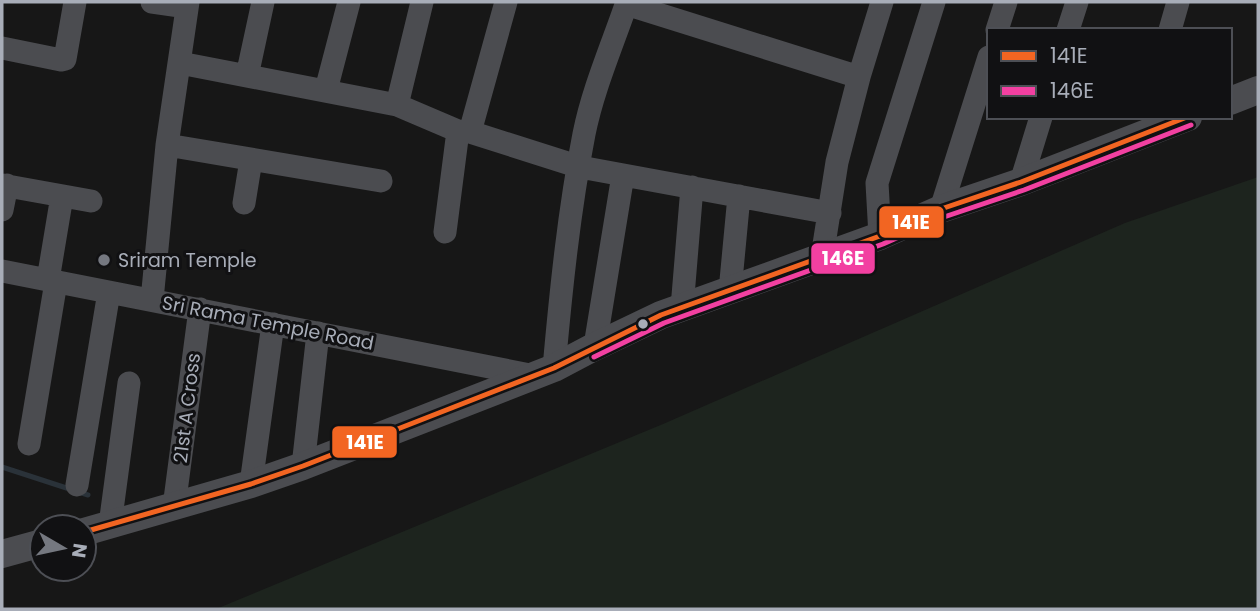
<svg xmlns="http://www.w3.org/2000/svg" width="1260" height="611" font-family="Poppins,sans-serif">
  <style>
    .green { fill: #1d241e }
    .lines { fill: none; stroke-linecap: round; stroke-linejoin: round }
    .stream { stroke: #2a3239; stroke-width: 5 }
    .minor { stroke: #4b4c50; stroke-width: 23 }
    .tertiary { stroke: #4b4c50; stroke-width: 28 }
    .bus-1-casing { stroke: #111113; stroke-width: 10 }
    .bus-2-casing { stroke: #111113; stroke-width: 10 }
    .bus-1 { stroke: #f26522; stroke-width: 5 }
    .bus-2 { stroke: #f240a1; stroke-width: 5 }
    .poi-dot { fill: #757880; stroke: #111113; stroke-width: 2.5 }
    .bus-dot { fill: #a8adb8; stroke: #111113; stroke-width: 2.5 }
    .labels { text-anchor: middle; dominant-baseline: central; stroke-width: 6; stroke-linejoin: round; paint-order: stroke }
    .poi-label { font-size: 19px; fill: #a8adb8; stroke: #111113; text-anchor: start }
    .street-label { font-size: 19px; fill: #a8adb8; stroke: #111113 }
    .line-badge { stroke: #111113; stroke-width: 2.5 }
    .badge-label { font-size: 19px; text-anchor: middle; font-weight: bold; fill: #fff }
  </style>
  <rect width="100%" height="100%" fill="#171717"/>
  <path class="green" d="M1258,177V609H216L663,424L1125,223Z"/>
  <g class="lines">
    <path class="stream" d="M2,467L88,495"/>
    <path class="minor" d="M152,2L187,7
      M626,4L859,77
      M997,30L1006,2
      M1068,30L1077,2
      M1170,30L1178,2
      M2,48L61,60L65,59L75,2
      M180,63L397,105L422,2
      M247,76L263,2
      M326,90L349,2
      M397,105L458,131L470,132L506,2
      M470,132L580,167L830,213
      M167,145L381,181
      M1021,182L1041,117
      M2,185L91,201
      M244,203L251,160
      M941,209L989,57
      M2,210L7,185
      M445,232L458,131
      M880,236L877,183L934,2
      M822,257L837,162L859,77L882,2
      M2,271L535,376
      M48,280L62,196
      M730,291L739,196
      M152,300L167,145L188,2
      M682,308L692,187
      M595,346L623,175
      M554,368C561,290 569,211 584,134C593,89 612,46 627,2
      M29,444L56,282
      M303,466L318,333
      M251,484L273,324
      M77,485L109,292
      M174,507L200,309
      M110,525L129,383"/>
    <path class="tertiary" d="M1230,101L1258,90
      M84,532L251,484L303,466L554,368L590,349L661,315L880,236L941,209L1021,182L1188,117
      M2,554L42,543"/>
    <defs>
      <path id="bus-1" d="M84,532L251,484L303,466L554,368L661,315L880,236L941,209L1021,182L1187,117"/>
      <path id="bus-2" d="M594,357L664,323L883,244L944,217L1024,190L1191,125"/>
    </defs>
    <use href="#bus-1" class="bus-1-casing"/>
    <use href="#bus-2" class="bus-2-casing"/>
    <use href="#bus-1" class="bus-1"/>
    <use href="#bus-2" class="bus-2"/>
  </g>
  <circle class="poi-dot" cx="104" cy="260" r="7"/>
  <circle class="bus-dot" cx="643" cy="324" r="6"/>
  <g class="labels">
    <g class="poi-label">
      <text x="118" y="260">Sriram Temple</text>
    </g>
    <g class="street-label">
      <text transform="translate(268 323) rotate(11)">Sri Rama Temple Road</text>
      <text transform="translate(187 408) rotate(-83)">21st A Cross</text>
    </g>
  </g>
  <g class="line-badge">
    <rect x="878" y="205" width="67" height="34" rx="7" fill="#f26522"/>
    <rect x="810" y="242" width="66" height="33" rx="7" fill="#f240a1"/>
    <rect x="331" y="425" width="67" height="34" rx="7" fill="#f26522"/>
  </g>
  <g class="badge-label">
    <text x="911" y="229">141E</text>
    <text x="843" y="265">146E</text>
    <text x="365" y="449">141E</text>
  </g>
  <rect width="1260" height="611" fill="none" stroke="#a8adb8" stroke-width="7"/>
  <rect x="987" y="28" width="245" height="91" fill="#111113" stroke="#4d4f55" stroke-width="2"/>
  <rect x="1001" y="51" width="35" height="10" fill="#f26522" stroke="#4d4f55" stroke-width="2"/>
  <text x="1050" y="63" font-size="21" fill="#a8adb8">141E</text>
  <rect x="1001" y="86" width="35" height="10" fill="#f240a1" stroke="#4d4f55" stroke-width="2"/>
  <text x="1050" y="98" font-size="21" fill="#a8adb8">146E</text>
  <g transform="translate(63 548) rotate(99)"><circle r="33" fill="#111113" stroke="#4d4f55" stroke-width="2"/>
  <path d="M0-5L12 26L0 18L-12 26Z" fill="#757880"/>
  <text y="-10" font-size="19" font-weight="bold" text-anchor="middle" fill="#a8adb8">N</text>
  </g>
</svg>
